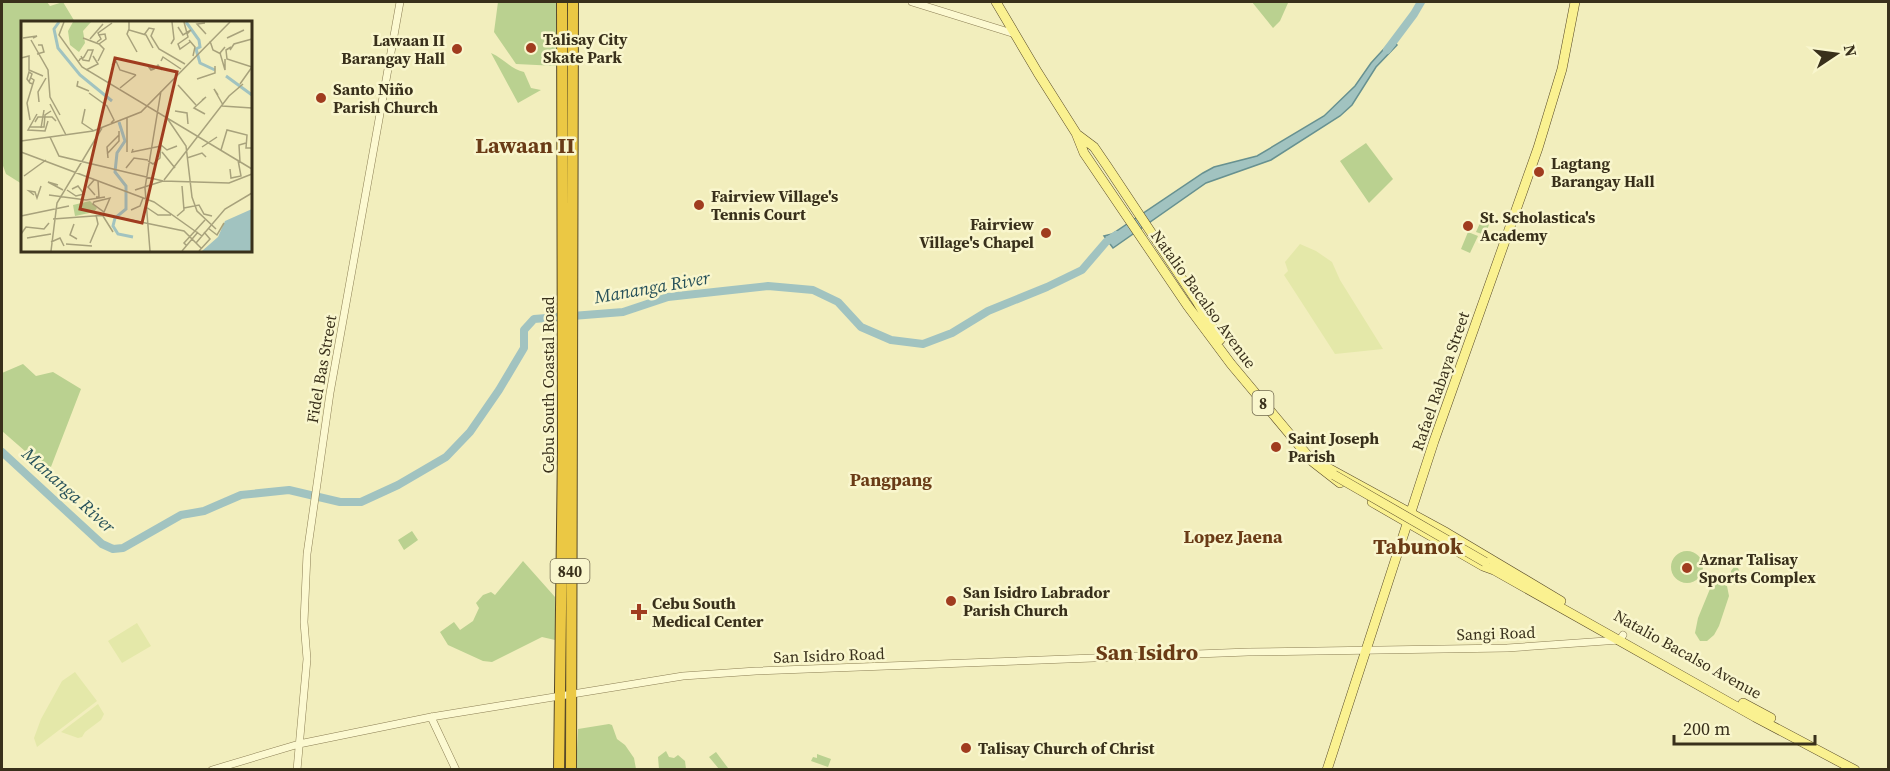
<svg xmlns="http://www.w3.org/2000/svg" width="1890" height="771" font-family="'Source Serif 4',serif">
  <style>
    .farmland { fill: #e4e8a9 }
    .green { fill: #bad190 }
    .water { fill: #a1c3c0; stroke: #679190; stroke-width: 1.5 }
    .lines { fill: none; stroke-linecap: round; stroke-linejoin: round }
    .river { stroke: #a1c3c0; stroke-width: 8 }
    .minor-casing { stroke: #8b7e54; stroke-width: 8 }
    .major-casing { stroke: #584a29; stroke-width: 10 }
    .highway-casing { stroke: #584a29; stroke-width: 12 }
    .minor { stroke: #fcf9d1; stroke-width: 7 }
    .major { stroke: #faf190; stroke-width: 9 }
    .highway { stroke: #ebc844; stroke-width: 10 }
    .major-bridge-casing { stroke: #584a29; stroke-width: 10; stroke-linecap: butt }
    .major-bridge { stroke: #faf190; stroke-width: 9 }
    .poi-dot { fill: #a03c1f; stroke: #f9f6cd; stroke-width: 2 }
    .labels { text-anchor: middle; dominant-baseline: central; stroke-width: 5; stroke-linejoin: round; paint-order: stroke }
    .shield { fill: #f9f6cd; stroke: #736b50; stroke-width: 1.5 }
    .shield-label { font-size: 15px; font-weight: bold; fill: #39301b }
    .poi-label { font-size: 16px; font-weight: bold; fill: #39301b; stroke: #f9f6cd; text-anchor: start }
    .street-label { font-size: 16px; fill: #39301b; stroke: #f9f6cd }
    .water-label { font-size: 18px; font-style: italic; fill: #28525a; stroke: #f9f6cd }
    .neighbourhood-label { font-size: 18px; font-weight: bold; fill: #6a3b16; stroke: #f9f6cd }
    .district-label { font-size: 22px; font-weight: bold; fill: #6a3b16; stroke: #f9f6cd }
    .inset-river { fill: none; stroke: #a1c3c0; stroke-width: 3 }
    .inset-road { fill: none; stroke: #a8a27c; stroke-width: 1.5 }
    .view { fill: #a03c1f; fill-opacity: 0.15; stroke: #a03c1f; stroke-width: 3 }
    .inset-edge { fill: none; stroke: #39301b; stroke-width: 3 }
  </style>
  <rect width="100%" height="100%" fill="#f2eebd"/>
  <path class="farmland" d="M1300,244L1316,251L1332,262L1340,280L1383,349L1335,354L1284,275L1288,271L1285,262Z
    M137,623L151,646L122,663L108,641Z
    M75,672L97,701L37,747L34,738L41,719L62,681Z
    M98,704L104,714L101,720L85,732L82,737L78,738L61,732Z"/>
  <path class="green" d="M2,2H47L50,6L63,2L75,22H22V184L6,174L2,163Z
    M498,2H556L557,66L516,64L494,32Z
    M1252,2H1287L1288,3L1280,21L1273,28Z
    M491,53C503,58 512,70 524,72L531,88L541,90L518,103Z
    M1366,143L1393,179L1369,203L1340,161Z
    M1484,214L1492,217L1485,235L1476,232Z
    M1468,232L1478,236L1470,253L1461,249Z
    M23,364L36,376L53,372L81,389L49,472L2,431V373Z
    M412,531L418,540L404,550L398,540Z
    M1671 567a16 16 0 1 1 32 0a16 16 0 1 1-32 0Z
    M523,561L555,597V640L542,637L492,662L483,661L448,645L440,632L454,622L460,630L473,621L479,608L476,603L483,595L491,592L495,595Z
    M1734,567L1738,568L1742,577L1737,585H1733L1731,579V571Z
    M1719,583L1727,586L1729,596L1719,626L1714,635L1707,641H1700L1695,633L1698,618L1712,584Z
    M609,724L612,725L617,739L625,745L634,758L636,769L576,770L578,729Z
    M666,751L669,757L674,758L678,755L685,761L686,769H659L658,757Z
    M716,752L728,768L719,769L709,757Z
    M817,754L831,759L828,767L811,761L813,757L817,758Z"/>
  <path class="water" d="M1392,40L1397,45L1376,67L1352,105L1340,116L1271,160L1206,183L1113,248L1104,236L1112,234L1203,173L1214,167L1257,156L1324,116L1355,86L1371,63Z"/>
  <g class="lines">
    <path class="river" d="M1387,50L1414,14L1421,2
      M2,452L102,544L113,549L123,548L181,515L204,511L241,495L289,490L340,502H361L398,485L446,457L470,432L499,390L524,348V330L534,319L623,312L668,297L768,286L813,290L838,302L861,327L891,340L923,344L952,333L988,311L1047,287L1082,270L1106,242L1116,235"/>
    <defs>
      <path id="minor" d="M912,2L1015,34
        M431,717L456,770
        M212,770L299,744L431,717L683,676L756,671L1248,652L1507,648L1620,640L1623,635
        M297,770L307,659L304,622L307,554L330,393L400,2"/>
      <path id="major" d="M996,2L1038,73L1076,133L1084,153L1187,305L1231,364L1313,462L1340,483
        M1078,135L1094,147L1107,166L1196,300L1220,340
        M1326,467L1447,533L1561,601
        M1372,502L1483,566L1494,570L1755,717L1855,770
        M1743,703L1771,718
        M1327,770L1434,441L1538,148L1562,69L1575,2"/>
      <path id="highway" d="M559,770L563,447L562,2
        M571,770L573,2"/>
    </defs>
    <use href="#minor" class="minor-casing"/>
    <use href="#major" class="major-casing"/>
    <use href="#highway" class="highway-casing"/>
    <use href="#minor" class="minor"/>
    <use href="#major" class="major"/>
    <use href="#highway" class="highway"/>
    <defs>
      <path id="major-bridge" d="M1334,475L1485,562"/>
    </defs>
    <use href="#major-bridge" class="major-bridge-casing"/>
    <use href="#major-bridge" class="major-bridge"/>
  </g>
  <g class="poi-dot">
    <circle cx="531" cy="48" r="6"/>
    <circle cx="457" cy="49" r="6"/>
    <circle cx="321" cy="98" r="6"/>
    <circle cx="1539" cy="172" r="6"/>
    <circle cx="699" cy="205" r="6"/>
    <circle cx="1468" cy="226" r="6"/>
    <circle cx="1046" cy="233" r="6"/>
    <circle cx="1276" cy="447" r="6"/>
    <circle cx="1687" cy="568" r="6"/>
    <circle cx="951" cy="601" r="6"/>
    <path d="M636 603h6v6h6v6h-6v6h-6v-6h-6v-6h6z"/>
    <circle cx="966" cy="748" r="6"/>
  </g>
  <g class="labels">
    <g class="shield">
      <rect x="1252.5" y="391" width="21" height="24" rx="4.5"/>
      <rect x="550.5" y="559" width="39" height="24" rx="4.5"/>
    </g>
    <g class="shield-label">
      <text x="1263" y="403">8</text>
      <text x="570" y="571">840</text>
    </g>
    <g class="poi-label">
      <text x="543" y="39">Talisay City<tspan x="543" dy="18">Skate Park</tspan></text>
      <text x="445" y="40" text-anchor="end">Lawaan II<tspan x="445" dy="18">Barangay Hall</tspan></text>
      <text x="333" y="89">Santo Niño<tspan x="333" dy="18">Parish Church</tspan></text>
      <text x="1551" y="163">Lagtang<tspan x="1551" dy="18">Barangay Hall</tspan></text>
      <text x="711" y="196">Fairview Village's<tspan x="711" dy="18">Tennis Court</tspan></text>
      <text x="1480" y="217">St. Scholastica's<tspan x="1480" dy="18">Academy</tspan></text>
      <text x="1034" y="224" text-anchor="end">Fairview<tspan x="1034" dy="18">Village's Chapel</tspan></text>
      <text x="1288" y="438">Saint Joseph<tspan x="1288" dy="18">Parish</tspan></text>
      <text x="1699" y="559">Aznar Talisay<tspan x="1699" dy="18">Sports Complex</tspan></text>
      <text x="963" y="592">San Isidro Labrador<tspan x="963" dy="18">Parish Church</tspan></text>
      <text x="652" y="603">Cebu South<tspan x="652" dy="18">Medical Center</tspan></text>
      <text x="978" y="748">Talisay Church of Christ</text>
    </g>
    <g class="street-label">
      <text transform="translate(1204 299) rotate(54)">Natalio Bacalso Avenue</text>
      <text transform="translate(321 369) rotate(-80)">Fidel Bas Street</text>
      <text transform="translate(1440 381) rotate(-71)">Rafael Rabaya Street</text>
      <text transform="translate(548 385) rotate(-90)">Cebu South Coastal Road</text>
      <text transform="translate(1496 633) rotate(-2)">Sangi Road</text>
      <text transform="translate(1688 654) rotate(29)">Natalio Bacalso Avenue</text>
      <text transform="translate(829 655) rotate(-2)">San Isidro Road</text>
    </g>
    <g class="water-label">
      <text transform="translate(652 287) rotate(-10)">Mananga River</text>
      <text transform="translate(69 490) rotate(42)">Mananga River</text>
    </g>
    <g class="neighbourhood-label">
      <text x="891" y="479">Pangpang</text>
      <text x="1233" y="536">Lopez Jaena</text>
    </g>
    <g class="district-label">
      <text x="525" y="145">Lawaan II</text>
      <text x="1418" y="546">Tabunok</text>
      <text x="1147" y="652">San Isidro</text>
    </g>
  </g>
  <g transform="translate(21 21)">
    <rect width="231" height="231" fill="#f2eebd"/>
    <path d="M52,1H70L62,10L64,22L58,31L49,24L47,10ZM69,180L76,187L73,191L54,195L52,184Z" fill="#bad190"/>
    <path d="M231,188V230H181L197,216L204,200Z" fill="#a1c3c0"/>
    <path class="inset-river" d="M38,1L33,8L37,27L59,54L91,80M165,1L178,19L179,26L175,28L179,42L194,49M205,55L231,74M98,101L104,120L96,132L94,151L105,165V188L94,197L92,205L97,213L112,216"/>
    <path class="inset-road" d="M43,1L38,14L61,46L231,148M108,1V9L125,14L132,27M163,1L167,16L157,23L159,28L169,21M184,2L176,3L185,13M157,6L162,14L170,9L166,13M108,8L106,13L116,31M77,14L84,13L85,18L78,23M123,14L128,7L133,8L130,15L138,28L164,43M2,17L16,15L12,17M62,17L78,23L83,28L77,40M206,17L223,9M69,18L82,3M10,19L27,49L29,76L39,94M168,19L174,26L172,35M189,20L192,29L200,33M76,21L80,18L77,12L91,2M150,23L153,18L151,1M210,26L205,29L206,38L231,46M209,29L213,23L231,18M16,33L23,31L21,24H17M0,37L8,35V49L22,55M204,38V49L199,32L204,26M58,40L59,38L61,37H62L63,36L67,29H72L68,40L62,39L60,35M140,40L142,36L160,48M91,44L95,40L99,49L115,54M133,48L127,45L130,49L133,48L137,44L141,49M65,49L77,43L72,35M176,58L194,52V45M57,60L56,65L68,70M8,61L11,53L8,51L6,58L9,62L12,63M219,63L231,46M157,64L175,84M99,67L115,54M68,72L86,85L93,99L90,102M197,74L193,68L202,84M181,79L185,76L173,87L184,93M18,81L17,71L25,57M29,83L45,114M201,85L231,87M64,88L61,102L73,110M154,90L166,92L167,103M16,93L7,109L24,110L27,100M146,97L165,125L171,176L176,190L195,208M9,99L6,82L13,59L10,57M14,101L17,96H31L35,100M8,106H23L24,94L30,90M20,107L23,89M29,116L72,110L120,91L209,1M29,116L38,135L142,160L208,162L231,153M0,120L29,116M140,124L146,129L156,125M181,126L196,116M112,128L111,131L140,125M200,129L206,109L226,114L225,127H231M0,131L133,181L181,215M106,131V97M141,131L154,147M86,133L98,120V110M87,137L86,126L98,114M166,137L181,132L185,136M127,140L132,143L139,137L140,122M219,141L218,124L225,122M105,147L113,137L127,139M209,148L210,157L220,155L217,139M3,155L25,139M73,159L67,166L74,174M143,159L208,75L222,63M37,164L27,161L42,169M46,169L55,175L63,173L57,165L51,168M114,169L142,160M13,174L8,170L14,171L16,177L20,165M28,174L65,179L84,176M75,176H78L77,160M89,177L83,191L72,183L73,181ZM125,186L137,194H150M163,187L178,184L183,193L191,195M110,189L119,185L122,177M0,195L48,185M82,195L92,211M156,195L163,189L161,165M32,198L86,194L163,210L180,227M53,203L49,214L56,218M187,207L196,214L203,202M0,213L5,206L23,208L28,202M6,217L30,213M30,221L39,217L43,225M69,222L77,203L75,194M175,222L204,188L231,172M45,223L71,225M166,225L163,222L184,199M30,230L36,182L81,107M129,230L124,167L140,70M161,230L177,211M178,230L189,218L183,211"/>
    <path class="view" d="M94,37L156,51L121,202L59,188Z"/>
    <rect width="231" height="231" class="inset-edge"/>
  </g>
  <rect width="1890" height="771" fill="none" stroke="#39301b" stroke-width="6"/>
  <g transform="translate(1836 54) rotate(77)" stroke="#f9f6cd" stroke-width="4.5" paint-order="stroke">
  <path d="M0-4.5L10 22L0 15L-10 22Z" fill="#39301b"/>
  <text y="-9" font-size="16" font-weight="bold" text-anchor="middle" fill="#39301b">N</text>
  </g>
  <path d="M1674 735v9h141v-9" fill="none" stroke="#39301b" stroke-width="3"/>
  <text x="1683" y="735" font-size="18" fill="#39301b" stroke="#f9f6cd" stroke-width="4.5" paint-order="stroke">200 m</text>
</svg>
